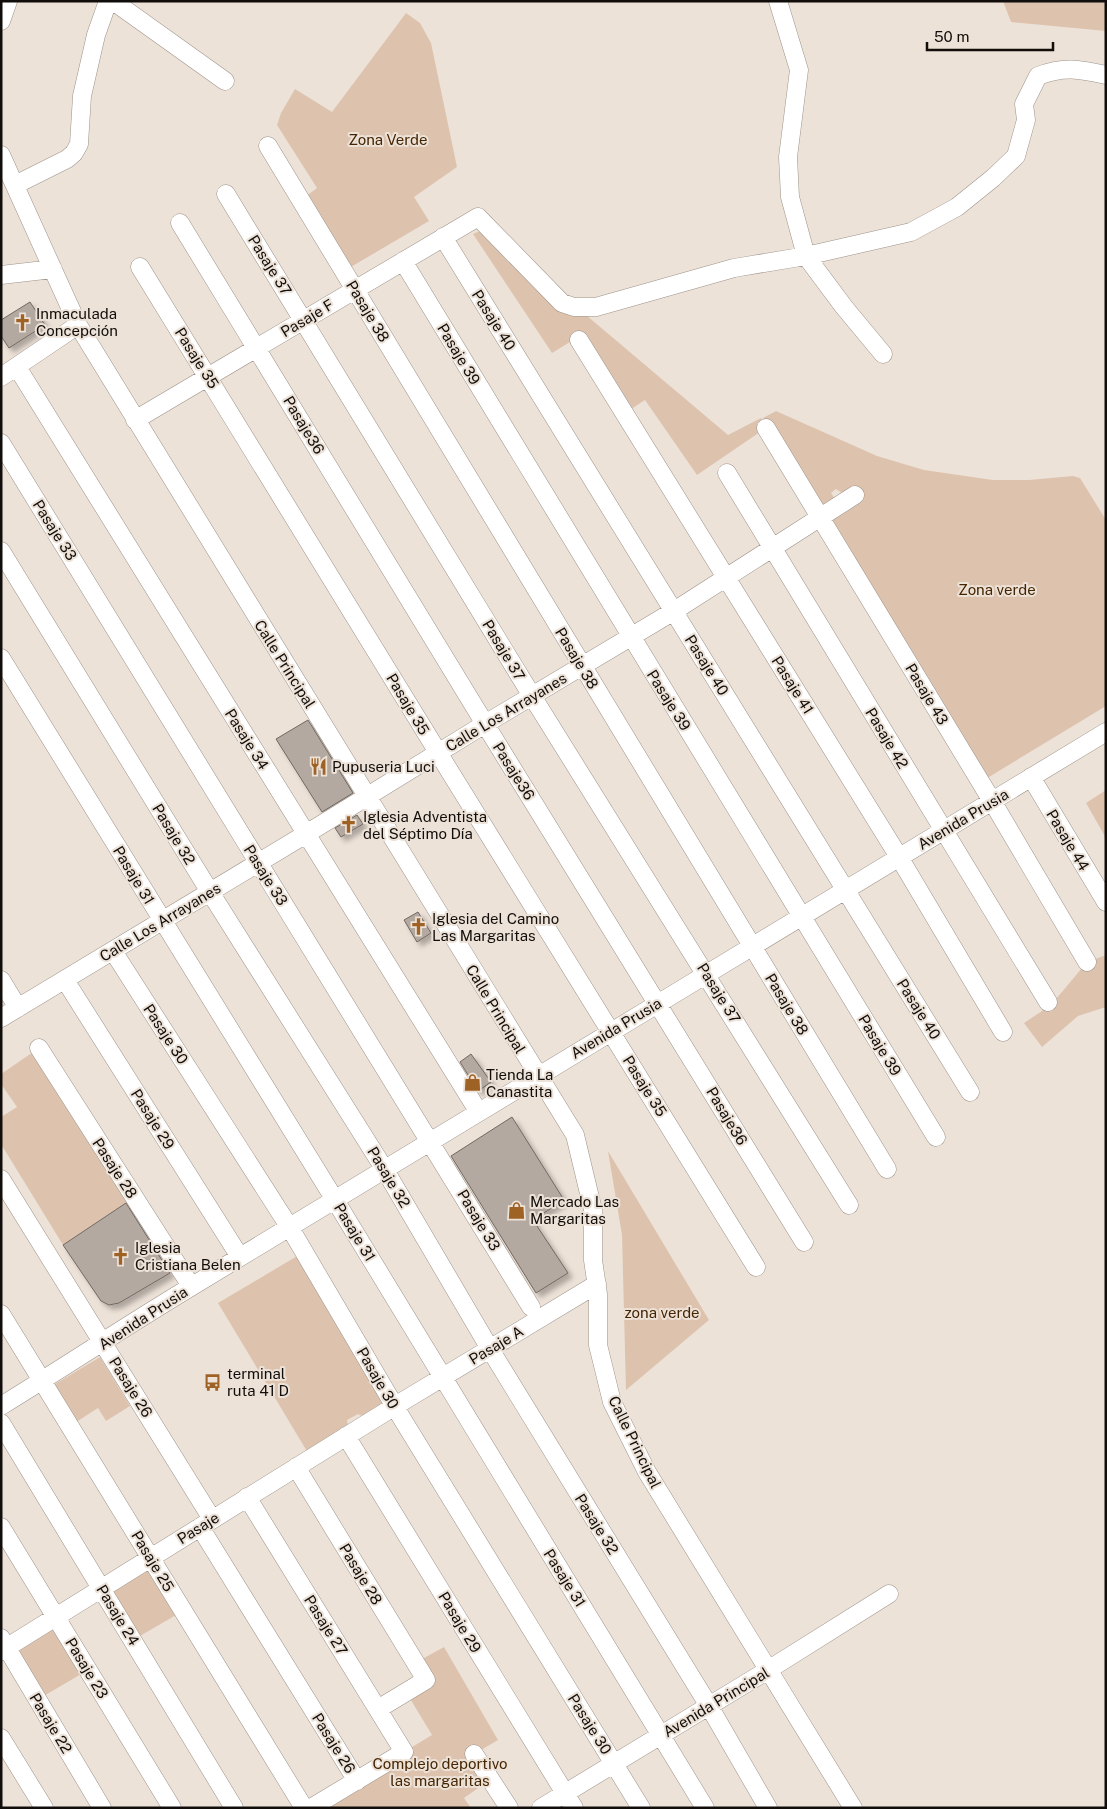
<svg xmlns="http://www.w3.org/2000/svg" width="1107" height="1809" font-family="'Public Sans',sans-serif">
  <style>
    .green { fill: #ddc3ae }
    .building { fill: #b4a9a1; stroke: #726860; filter: url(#shadow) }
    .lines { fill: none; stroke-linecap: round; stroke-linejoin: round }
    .minor-casing { stroke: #9d938a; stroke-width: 19 }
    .minor { stroke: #fff; stroke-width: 18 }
    .labels { text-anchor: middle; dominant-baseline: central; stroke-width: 4; stroke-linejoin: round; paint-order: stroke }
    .park-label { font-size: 15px; fill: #452502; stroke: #ede2d8 }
    .street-label { font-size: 15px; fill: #110d0a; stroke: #ede2d8 }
    .poi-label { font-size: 15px; fill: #110d0a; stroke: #ede2d8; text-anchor: start }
  </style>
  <defs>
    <filter id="shadow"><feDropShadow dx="4.5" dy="4.5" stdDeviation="2.5" flood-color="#0004"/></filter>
  </defs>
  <rect width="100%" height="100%" fill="#ede2d8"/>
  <path class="green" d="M1003,1H1106V31L1011,22Z
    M406,13L420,23L431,43L457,167L414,197L429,221L344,271L301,200L317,188L277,125L281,113L295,89L332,112Z
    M480,231L556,308L571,316L586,315L728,435L761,418L766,428L697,475L645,400L619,417L570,342L552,353L473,234Z
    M776,411L877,456L924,470L993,480H1029L1073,476L1080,478L1106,520V706L984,780L828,522L851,489L842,493L836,489L831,493L835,499L818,511L763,418Z
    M1106,790V838L1086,803Z
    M1106,955V1007L1078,1016L1042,1047L1024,1023L1051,1005L1087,962Z
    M39,1048L134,1198L63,1245L1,1144V1117L17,1107L1,1084V1074Z
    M608,1151L709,1320L626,1390L622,1235Z
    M304,1252L395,1406L368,1419L358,1414L347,1420L349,1430L311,1458L218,1303Z
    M100,1357L130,1406L106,1421L98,1408L70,1426L47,1389Z
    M155,1564L183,1611L133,1640L105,1595Z
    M59,1622L88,1670L37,1700L9,1651Z
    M444,1647L498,1740L474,1754L491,1779L464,1798L471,1808H311L432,1735L406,1692L426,1680L415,1663Z"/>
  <path class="building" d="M30,302L45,325L9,348L1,336V320Z
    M308,720L353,793L322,812L276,739Z
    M357,815L363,824L341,837L335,828Z
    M418,912L431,933L417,942L404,920Z
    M471,1054L491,1082L478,1091L460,1062Z
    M512,1117L564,1200L533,1220L568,1273L536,1293L451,1156Z
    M126,1203L170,1273L119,1303L109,1305L101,1301L63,1245Z"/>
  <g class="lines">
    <defs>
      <path id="minor" d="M113,1L225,81
        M778,1L799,70L788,157L790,197L806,256L844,307L883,354
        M1,21L8,1
        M268,146L887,1169
        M1,155L78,325L575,1135L593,1210V1260L598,1294V1345L612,1402L647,1472L853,1808
        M15,185L67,159L74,153L79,144L82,96L96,35L108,1
        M226,194L532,696L849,1205
        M180,223L485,724L804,1242
        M443,237L970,1092
        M403,261L936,1137
        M140,267L447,767L756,1267
        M1,275L53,269
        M579,340L899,857L1003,1032
        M17,367L478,1111
        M1,377L78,325
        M135,420L478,217L562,303L574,307H596L734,268L806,256L911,232L957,207L993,178L1016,156L1026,120L1024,104L1038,76C1064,66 1079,69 1106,75
        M766,428L992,801L1087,962
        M1,443L531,1307
        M727,473L1048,1002
        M1,551L210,892L385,1170L493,1354L709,1706L768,1808
        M1,658L335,1200L705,1808
        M1031,777L1106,902
        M113,951L290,1228L401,1417L641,1808
        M1,980L18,1008
        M65,980L240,1257
        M1,1018L306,834L485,724L674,611L855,495
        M39,1048L191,1286
        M1,1179L212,1519
        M1,1314L304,1808
        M1,1406C66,1366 129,1324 194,1285C498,1101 802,916 1106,732
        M1,1423L234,1808
        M346,1436L574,1808
        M296,1467L426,1680L378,1709
        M247,1497L404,1752L311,1808
        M1,1527L172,1808
        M200,1527L357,1781
        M1,1638L102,1808
        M1,1651L395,1406L597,1284
        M1,1738L44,1808
        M474,1754L509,1808
        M541,1808L768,1670L889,1594"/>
    </defs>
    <use href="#minor" class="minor-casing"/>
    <use href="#minor" class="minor"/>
  </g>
  <defs>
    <symbol id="church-bare" viewBox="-9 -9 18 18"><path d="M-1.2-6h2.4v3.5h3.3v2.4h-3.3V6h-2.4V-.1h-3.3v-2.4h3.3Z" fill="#9f6225" stroke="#ede2d8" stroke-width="2.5" paint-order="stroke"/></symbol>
    <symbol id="restaurant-bare" viewBox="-9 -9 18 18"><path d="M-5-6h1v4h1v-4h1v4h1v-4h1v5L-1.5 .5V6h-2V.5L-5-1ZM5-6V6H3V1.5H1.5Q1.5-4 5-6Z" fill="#9f6225" stroke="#ede2d8" stroke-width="2.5" paint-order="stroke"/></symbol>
    <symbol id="shop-bare" viewBox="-9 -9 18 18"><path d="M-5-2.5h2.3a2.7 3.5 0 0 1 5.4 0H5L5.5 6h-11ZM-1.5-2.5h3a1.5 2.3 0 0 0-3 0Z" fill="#9f6225" stroke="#ede2d8" stroke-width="2.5" paint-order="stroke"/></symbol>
    <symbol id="bus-bare" viewBox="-9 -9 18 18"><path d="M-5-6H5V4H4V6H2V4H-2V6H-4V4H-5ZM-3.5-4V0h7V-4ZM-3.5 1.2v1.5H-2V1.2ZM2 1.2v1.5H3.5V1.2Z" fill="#9f6225" stroke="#ede2d8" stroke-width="2.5" paint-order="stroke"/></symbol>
  </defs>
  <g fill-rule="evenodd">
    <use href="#church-bare" x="10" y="310" width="25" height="25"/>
    <use href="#restaurant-bare" x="306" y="754" width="25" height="25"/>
    <use href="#church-bare" x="336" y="812" width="25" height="25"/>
    <use href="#church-bare" x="406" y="914" width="25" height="25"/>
    <use href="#shop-bare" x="460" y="1070" width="25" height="25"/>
    <use href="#shop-bare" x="504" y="1198" width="25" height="25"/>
    <use href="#church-bare" x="108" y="1244" width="25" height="25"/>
    <use href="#bus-bare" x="200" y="1370" width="25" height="25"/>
  </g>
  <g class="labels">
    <g class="park-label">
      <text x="388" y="139">Zona Verde</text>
      <text x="997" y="589">Zona verde</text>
      <text x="662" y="1312">zona verde</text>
      <text x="440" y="1763">Complejo deportivo<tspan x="440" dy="17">las margaritas</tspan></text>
    </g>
    <g class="street-label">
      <text transform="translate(270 265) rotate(58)">Pasaje 37</text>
      <text transform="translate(368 311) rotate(59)">Pasaje 38</text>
      <text transform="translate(307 318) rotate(-31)">Pasaje F</text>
      <text transform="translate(494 320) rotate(58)">Pasaje 40</text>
      <text transform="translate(459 354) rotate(59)">Pasaje 39</text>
      <text transform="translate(197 358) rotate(58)">Pasaje 35</text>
      <text transform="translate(304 425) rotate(59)">Pasaje36</text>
      <text transform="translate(55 530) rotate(58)">Pasaje 33</text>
      <text transform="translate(504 650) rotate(59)">Pasaje 37</text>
      <text transform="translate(577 658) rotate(59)">Pasaje 38</text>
      <text transform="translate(285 664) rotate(58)">Calle Principal</text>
      <text transform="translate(707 665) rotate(58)">Pasaje 40</text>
      <text transform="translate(793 685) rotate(58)">Pasaje 41</text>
      <text transform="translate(927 694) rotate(59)">Pasaje 43</text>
      <text transform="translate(669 700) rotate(58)">Pasaje 39</text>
      <text transform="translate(408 704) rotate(59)">Pasaje 35</text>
      <text transform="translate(506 712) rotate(-31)">Calle Los Arrayanes</text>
      <text transform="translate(887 738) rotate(59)">Pasaje 42</text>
      <text transform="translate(247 739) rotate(58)">Pasaje 34</text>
      <text transform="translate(514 771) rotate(58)">Pasaje36</text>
      <text transform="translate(963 819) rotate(-31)">Avenida Prusia</text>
      <text transform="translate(174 834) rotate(59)">Pasaje 32</text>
      <text transform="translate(1068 840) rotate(59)">Pasaje 44</text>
      <text transform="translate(134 875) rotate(59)">Pasaje 31</text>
      <text transform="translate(266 875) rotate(58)">Pasaje 33</text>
      <text transform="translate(160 922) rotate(-31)">Calle Los Arrayanes</text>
      <text transform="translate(719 993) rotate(58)">Pasaje 37</text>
      <text transform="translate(787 1004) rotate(59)">Pasaje 38</text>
      <text transform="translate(496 1009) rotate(59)">Calle Principal</text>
      <text transform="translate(919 1009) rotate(58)">Pasaje 40</text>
      <text transform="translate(616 1028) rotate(-31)">Avenida Prusia</text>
      <text transform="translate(166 1034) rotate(57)">Pasaje 30</text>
      <text transform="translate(880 1045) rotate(59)">Pasaje 39</text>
      <text transform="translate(645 1086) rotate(58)">Pasaje 35</text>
      <text transform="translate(727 1116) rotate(59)">Pasaje36</text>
      <text transform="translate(153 1119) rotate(58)">Pasaje 29</text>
      <text transform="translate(115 1168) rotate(57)">Pasaje 28</text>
      <text transform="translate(389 1177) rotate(59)">Pasaje 32</text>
      <text transform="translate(479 1220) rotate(59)">Pasaje 33</text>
      <text transform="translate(355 1232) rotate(59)">Pasaje 31</text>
      <text transform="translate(143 1318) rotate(-33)">Avenida Prusia</text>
      <text transform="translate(496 1345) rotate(-31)">Pasaje A</text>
      <text transform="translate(378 1378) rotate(60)">Pasaje 30</text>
      <text transform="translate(131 1387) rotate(58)">Pasaje 26</text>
      <text transform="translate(635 1442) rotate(64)">Calle Principal</text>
      <text transform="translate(597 1524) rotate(58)">Pasaje 32</text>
      <text transform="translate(198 1528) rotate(-32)">Pasaje</text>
      <text transform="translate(153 1561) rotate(59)">Pasaje 25</text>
      <text transform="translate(361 1574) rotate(59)">Pasaje 28</text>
      <text transform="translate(565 1578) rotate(58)">Pasaje 31</text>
      <text transform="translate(118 1615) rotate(59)">Pasaje 24</text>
      <text transform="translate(460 1622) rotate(59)">Pasaje 29</text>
      <text transform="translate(326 1625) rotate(58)">Pasaje 27</text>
      <text transform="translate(87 1668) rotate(59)">Pasaje 23</text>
      <text transform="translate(716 1702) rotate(-31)">Avenida Principal</text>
      <text transform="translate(51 1723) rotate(59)">Pasaje 22</text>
      <text transform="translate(590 1724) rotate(58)">Pasaje 30</text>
      <text transform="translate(334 1743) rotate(58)">Pasaje 26</text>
    </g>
    <g class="poi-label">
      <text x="36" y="313">Inmaculada<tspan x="36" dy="17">Concepción</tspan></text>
      <text x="332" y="766">Pupuseria Luci</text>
      <text x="363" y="816">Iglesia Adventista<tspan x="363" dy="17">del Séptimo Día</tspan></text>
      <text x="432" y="918">Iglesia del Camino<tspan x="432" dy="17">Las Margaritas</tspan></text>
      <text x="486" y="1074">Tienda La<tspan x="486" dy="17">Canastita</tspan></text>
      <text x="530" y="1201">Mercado Las<tspan x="530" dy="17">Margaritas</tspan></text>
      <text x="135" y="1247">Iglesia<tspan x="135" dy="17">Cristiana Belen</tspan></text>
      <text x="227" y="1373">terminal<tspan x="227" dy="17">ruta 41 D</tspan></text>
    </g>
  </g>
  <rect width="1107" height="1809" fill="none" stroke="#110d0a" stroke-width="5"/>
  <path d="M927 42v8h126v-8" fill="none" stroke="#110d0a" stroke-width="2.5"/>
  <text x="934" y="42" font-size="15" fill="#110d0a" stroke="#ede2d8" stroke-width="4" paint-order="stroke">50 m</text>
</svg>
